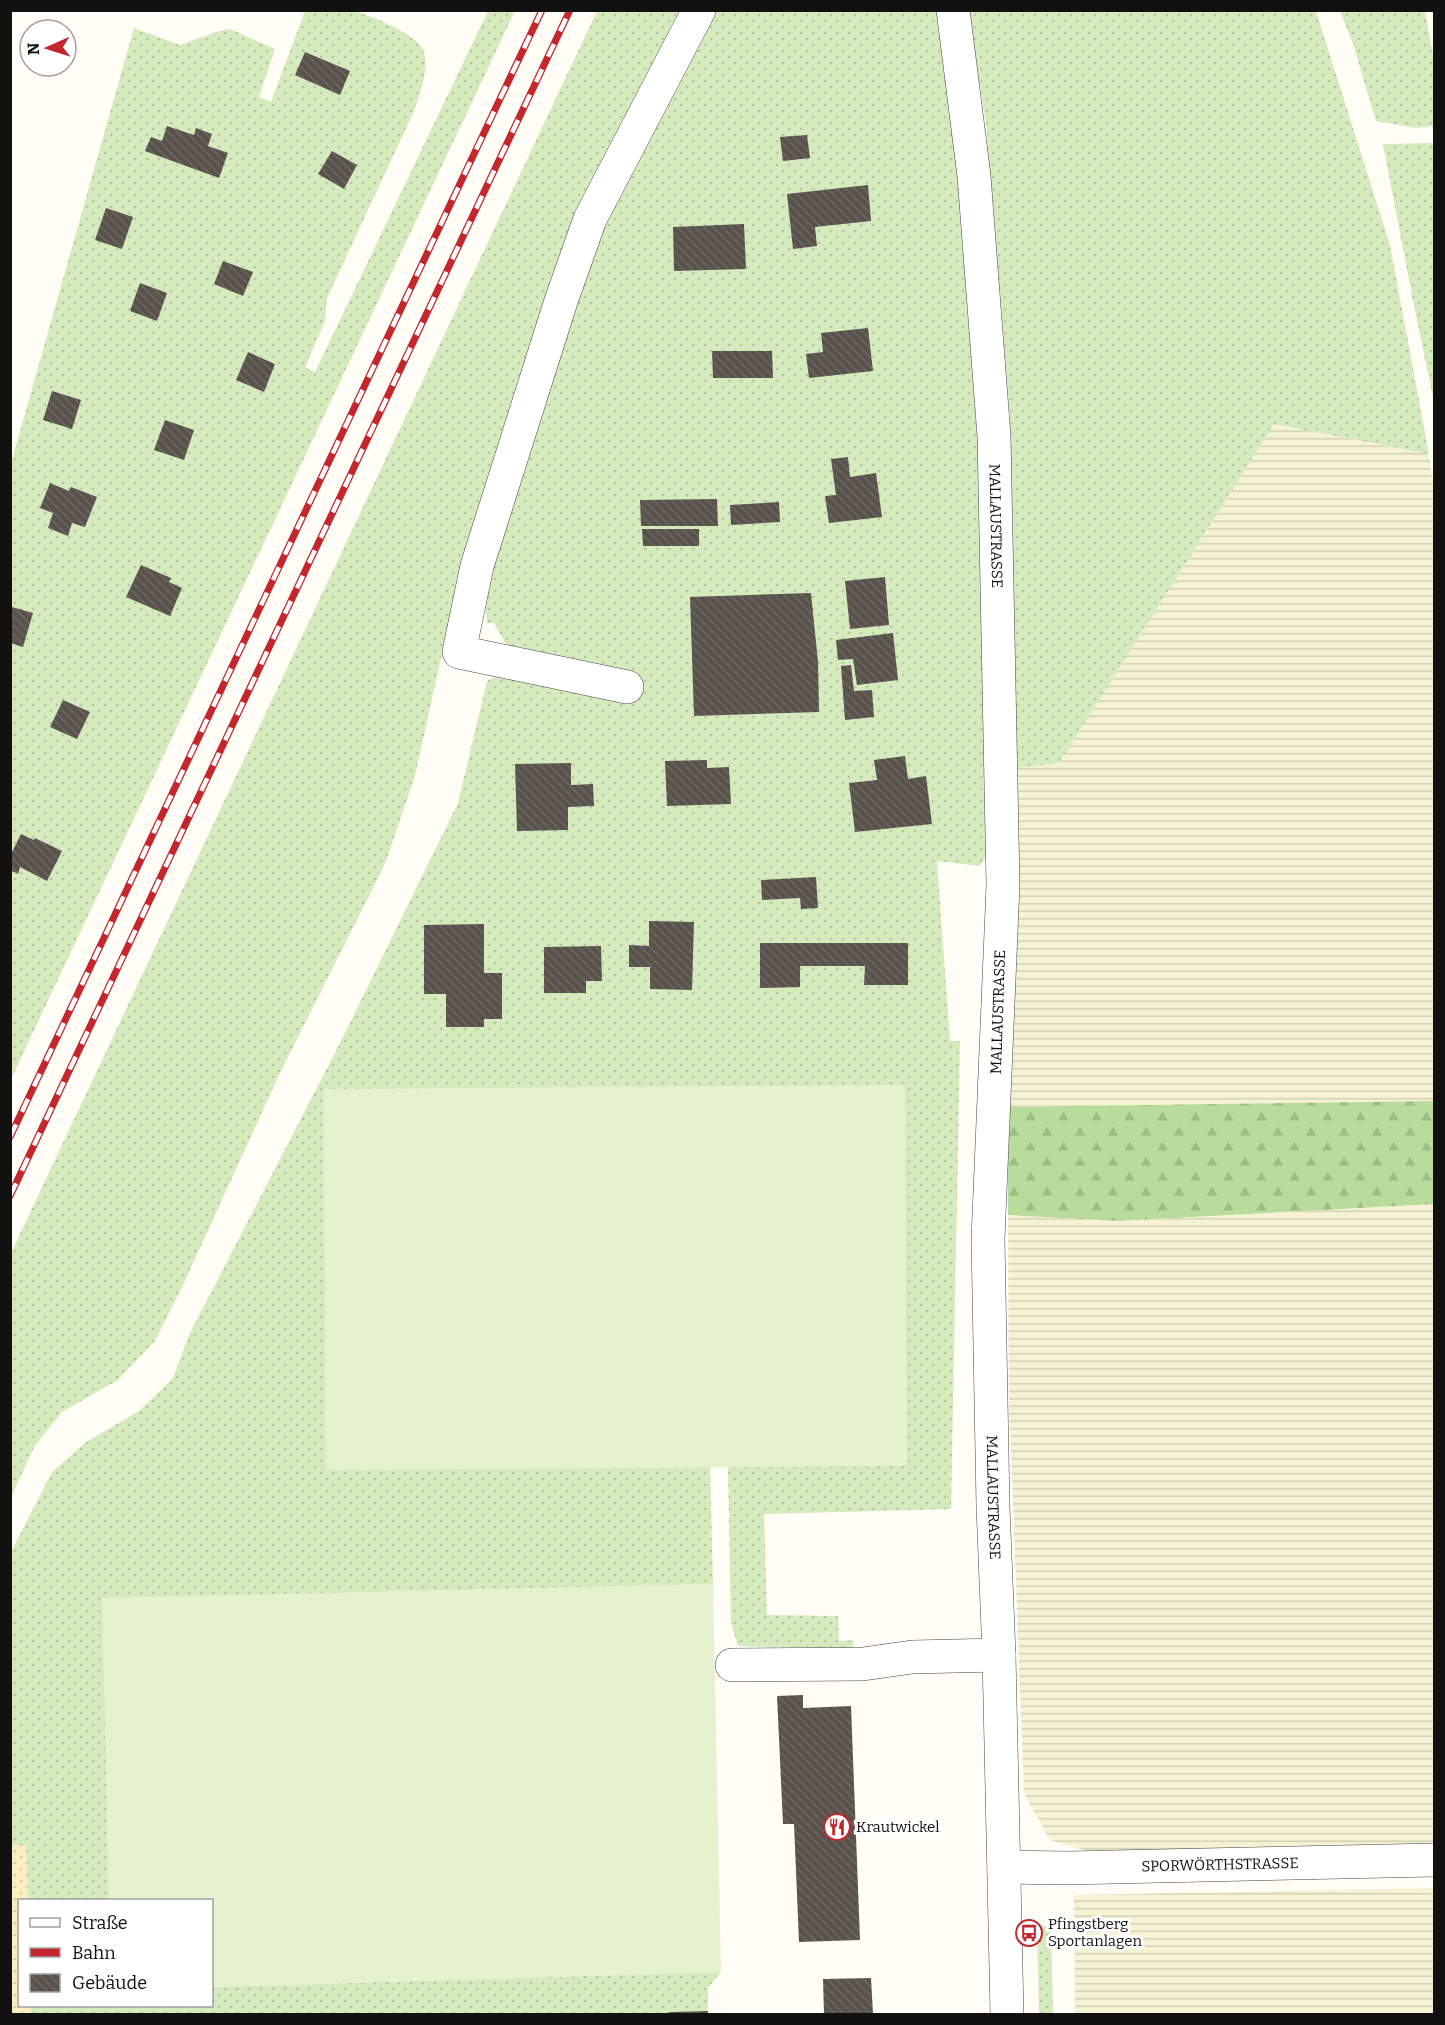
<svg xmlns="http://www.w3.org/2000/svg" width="1445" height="2025" font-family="Bitter,serif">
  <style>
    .farmland { fill: url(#farmland-rules) }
    .grass { fill: url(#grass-dots) }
    .forest { fill: url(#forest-firs) }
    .sand { fill: url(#sand-dots) }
    .pitch { fill: #e6f2cf }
    .building { fill: url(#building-back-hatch) }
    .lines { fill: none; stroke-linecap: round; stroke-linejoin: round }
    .minor-casing { stroke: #444; stroke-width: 34 }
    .minor { stroke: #fff; stroke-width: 33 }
    .rail-casing { stroke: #c4262e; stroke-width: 7 }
    .rail { stroke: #fff; stroke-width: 4.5; stroke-dasharray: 14; stroke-linecap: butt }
    .labels { text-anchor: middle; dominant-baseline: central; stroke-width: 6; stroke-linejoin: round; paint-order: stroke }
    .street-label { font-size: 15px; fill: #111; stroke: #fff }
    .poi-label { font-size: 15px; fill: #111; stroke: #fff; text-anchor: start }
  </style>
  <defs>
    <pattern id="farmland-rules" width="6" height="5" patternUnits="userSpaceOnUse" patternTransform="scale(1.5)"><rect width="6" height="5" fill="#f6f3d4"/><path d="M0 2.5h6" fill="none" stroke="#d2cfb5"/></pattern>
    <pattern id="grass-dots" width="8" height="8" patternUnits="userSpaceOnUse" patternTransform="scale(1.5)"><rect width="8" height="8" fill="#d5ebbd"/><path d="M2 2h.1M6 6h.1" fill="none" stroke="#b6c8a1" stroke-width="1.8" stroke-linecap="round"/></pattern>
    <pattern id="forest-firs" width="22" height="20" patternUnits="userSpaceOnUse" patternTransform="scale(1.5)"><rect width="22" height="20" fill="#b9dc9c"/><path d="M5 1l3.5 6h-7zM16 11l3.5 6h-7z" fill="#9ebc85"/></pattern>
    <pattern id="sand-dots" width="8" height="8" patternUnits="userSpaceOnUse" patternTransform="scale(1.5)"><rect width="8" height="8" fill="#fbeec1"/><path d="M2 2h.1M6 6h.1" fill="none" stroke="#d6cba5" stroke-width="1.8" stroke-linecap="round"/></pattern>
    <pattern id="building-back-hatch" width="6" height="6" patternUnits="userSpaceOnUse" patternTransform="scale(1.5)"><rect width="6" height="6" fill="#5a524d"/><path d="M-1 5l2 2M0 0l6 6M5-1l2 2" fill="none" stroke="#6d6662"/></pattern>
  </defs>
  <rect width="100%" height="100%" fill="#fffdf5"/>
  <path class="farmland" d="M1274,424L1429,454L1434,492V1101L1007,1107L1017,768L1059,763Z
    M1434,1204V1846L1091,1852L1050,1840L1024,1793L1009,1400L1008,1215L1118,1221Z
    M1434,1888V2014H1075L1074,1895Z"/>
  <path class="grass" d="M305,11C320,11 337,9 351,11C366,12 413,34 421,46C432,64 420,91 415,109L327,298L325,321L305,367L315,372L488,11H515L11,1079V463L134,28L180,45L219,31L230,29L275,49L259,97L271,102Z
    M597,11H680L621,124L565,245L443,649L415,776L385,864L279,1075L184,1283L155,1341L118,1380L62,1412L34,1447L11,1497V1253Z
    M711,11H940L966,214L980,407L988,855L979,866L937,861L950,1041H960L951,1509L764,1514L767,1615L838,1616L839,1641L854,1640L853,1648L738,1646L731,1623L728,1467L907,1465L324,1089L326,1470L710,1467L713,1584L103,1599L109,1900H28L26,1845H10V1554L52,1472L86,1442L139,1411L173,1378L189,1335L340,1043L458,803L487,681L507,671L510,652L494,623H487L484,595L599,225Z
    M969,11H1316L1390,245L1429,454L1274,424L1059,763L1017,768L1010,419L986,125Z
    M1340,11H1425L1434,60V126L1416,128L1376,121L1353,44Z
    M1430,143L1434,145V402L1413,301L1383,144Z
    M1037,1926H1051L1053,2014H1039Z
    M721,1972L708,1988V2011L669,2012V2014H31V2006H212V1987Z"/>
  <path class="forest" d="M1434,1101V1204L1118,1221L1008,1215L1007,1107Z"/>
  <path class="sand" d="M11,1845H26L28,1900H20V2006H31V2014H11Z"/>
  <path class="pitch" d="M905,1085L907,1466L326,1470L324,1089Z
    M713,1584L721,1972L212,1987V1900H109L102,1598Z"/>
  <path class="building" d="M305,52L350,71L340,95L295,75Z
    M167,126L194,135L196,128L212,134L208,146L228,153L219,178L145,151L151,137L162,141Z
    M807,135L810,158L783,161L780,137Z
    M332,151L357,165L344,189L318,174Z
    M868,185L871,221L815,227L817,246L793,249L787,194Z
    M106,208L133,217L122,249L95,240Z
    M744,224L746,269L674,271L673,227Z
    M223,261L253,272L243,296L214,284Z
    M140,283L167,293L157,321L130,311Z
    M868,328L873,371L809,378L806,354L823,352L821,333Z
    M712,351H772L773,378H713Z
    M248,352L275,364L264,392L236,380Z
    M52,391L81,400L72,429L43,420Z
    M165,420L194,430L184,460L154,450Z
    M848,457L850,477L876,473L882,517L829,523L825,496L836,495L831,459Z
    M50,483L69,491L71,487L97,497L85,527L72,523L68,536L48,528L53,513L40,508Z
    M717,499L718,526H641L640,500Z
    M779,502L780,522L731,525L730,505Z
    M642,529H699V546H643Z
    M141,565L171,578L169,582L182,588L170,616L126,597Z
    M885,577L889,625L850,629L845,581Z
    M811,593L818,662L819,712L694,716L690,597Z
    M12,607L33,613L23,647L10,643Z
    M893,633L898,680L857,685L853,659L838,660L836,640Z
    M851,665L854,691L872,690L874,717L845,720L841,666Z
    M63,700L90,712L77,739L50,727Z
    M905,756L908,779L926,776L932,824L855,832L849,783L877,780L874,760Z
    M707,760V768L729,767L731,804L667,806L665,761Z
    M571,763V785L593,784L594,806L568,807V830L517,831L515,764Z
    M21,834L34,840L35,838L62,851L47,881L20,867L18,874L10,870V856Z
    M816,877L818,908L801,909L800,898L762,900L761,880Z
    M649,921L694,922L692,990L650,989V967H629V945L649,946Z
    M484,924V973H502V1019H484V1027H446V994H424V925Z
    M760,943H908V985H864L865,966H800V987L760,988Z
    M601,946L602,981H586V993H544V947Z
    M803,1695V1708L851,1706L860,1940L799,1942L794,1824H783L777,1696Z
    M871,1978L873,2014H824L823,1979Z
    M708,2011V2014H669V2012Z"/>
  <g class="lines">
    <defs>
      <g id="minor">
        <path id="s1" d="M953,10L974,176L994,436L1003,885L988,1239L993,1506L999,1655L1007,2014"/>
        <path d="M627,687L459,652L477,566L561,301L590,219L699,10"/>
        <path d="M732,1665L863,1664L912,1657L999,1655"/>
        <path id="s2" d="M1004,1867L1068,1868L1434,1860"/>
      </g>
    </defs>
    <use href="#minor" class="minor-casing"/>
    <use href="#minor" class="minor"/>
    <defs>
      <path id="rail" d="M10,1137L542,10
        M10,1196L570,10"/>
    </defs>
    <use href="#rail" class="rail-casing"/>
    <use href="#rail" class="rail"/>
  </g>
  <defs>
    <symbol id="restaurant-ring" viewBox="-11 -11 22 22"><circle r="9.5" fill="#fff" stroke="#c4262e" stroke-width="1.5"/><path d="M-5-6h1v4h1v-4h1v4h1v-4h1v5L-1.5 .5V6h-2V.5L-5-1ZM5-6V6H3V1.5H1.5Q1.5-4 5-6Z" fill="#c4262e"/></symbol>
    <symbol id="bus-ring" viewBox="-11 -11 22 22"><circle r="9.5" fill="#fff" stroke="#c4262e" stroke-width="1.5"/><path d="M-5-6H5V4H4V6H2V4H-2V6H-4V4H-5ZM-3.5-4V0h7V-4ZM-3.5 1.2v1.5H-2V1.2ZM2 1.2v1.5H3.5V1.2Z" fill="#c4262e"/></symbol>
  </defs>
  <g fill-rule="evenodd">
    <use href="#restaurant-ring" x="822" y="1812" width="30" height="30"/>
    <use href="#bus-ring" x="1014" y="1918" width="30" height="30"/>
  </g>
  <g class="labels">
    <g class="street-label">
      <text stroke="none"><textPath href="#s1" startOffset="518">MALLAUSTRASSE</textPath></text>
      <text transform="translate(998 1012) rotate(-88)">MALLAUSTRASSE</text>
      <text stroke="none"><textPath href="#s1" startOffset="1490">MALLAUSTRASSE</textPath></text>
      <text stroke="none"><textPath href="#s2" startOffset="216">SPORWÖRTHSTRASSE</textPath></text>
    </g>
    <g class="poi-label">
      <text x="856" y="1827">Krautwickel</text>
      <text x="1048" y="1924">Pfingstberg<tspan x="1048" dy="17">Sportanlagen</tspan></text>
    </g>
  </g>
  <rect width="1445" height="2025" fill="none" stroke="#111111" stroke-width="24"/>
  <rect x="18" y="1899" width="195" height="108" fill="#ffffff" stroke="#a0a0a0" stroke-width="1.5"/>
  <rect x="30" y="1918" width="30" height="9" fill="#ffffff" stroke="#a0a0a0" stroke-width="1.5"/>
  <text x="72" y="1929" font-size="18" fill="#111111">Straße</text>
  <rect x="30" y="1948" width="30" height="9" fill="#c4262e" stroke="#a0a0a0" stroke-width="1.5"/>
  <text x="72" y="1959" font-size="18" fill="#111111">Bahn</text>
  <rect x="30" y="1974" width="30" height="18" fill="url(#building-back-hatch)" stroke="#a0a0a0" stroke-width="1.5"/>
  <text x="72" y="1989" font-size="18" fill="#111111">Gebäude</text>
  <g transform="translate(48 48) rotate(267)"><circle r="28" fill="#ffffff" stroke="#a0a0a0" stroke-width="1.5"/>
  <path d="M0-4.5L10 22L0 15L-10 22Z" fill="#c4262e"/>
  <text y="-9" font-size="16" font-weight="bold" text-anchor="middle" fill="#111111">N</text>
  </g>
</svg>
